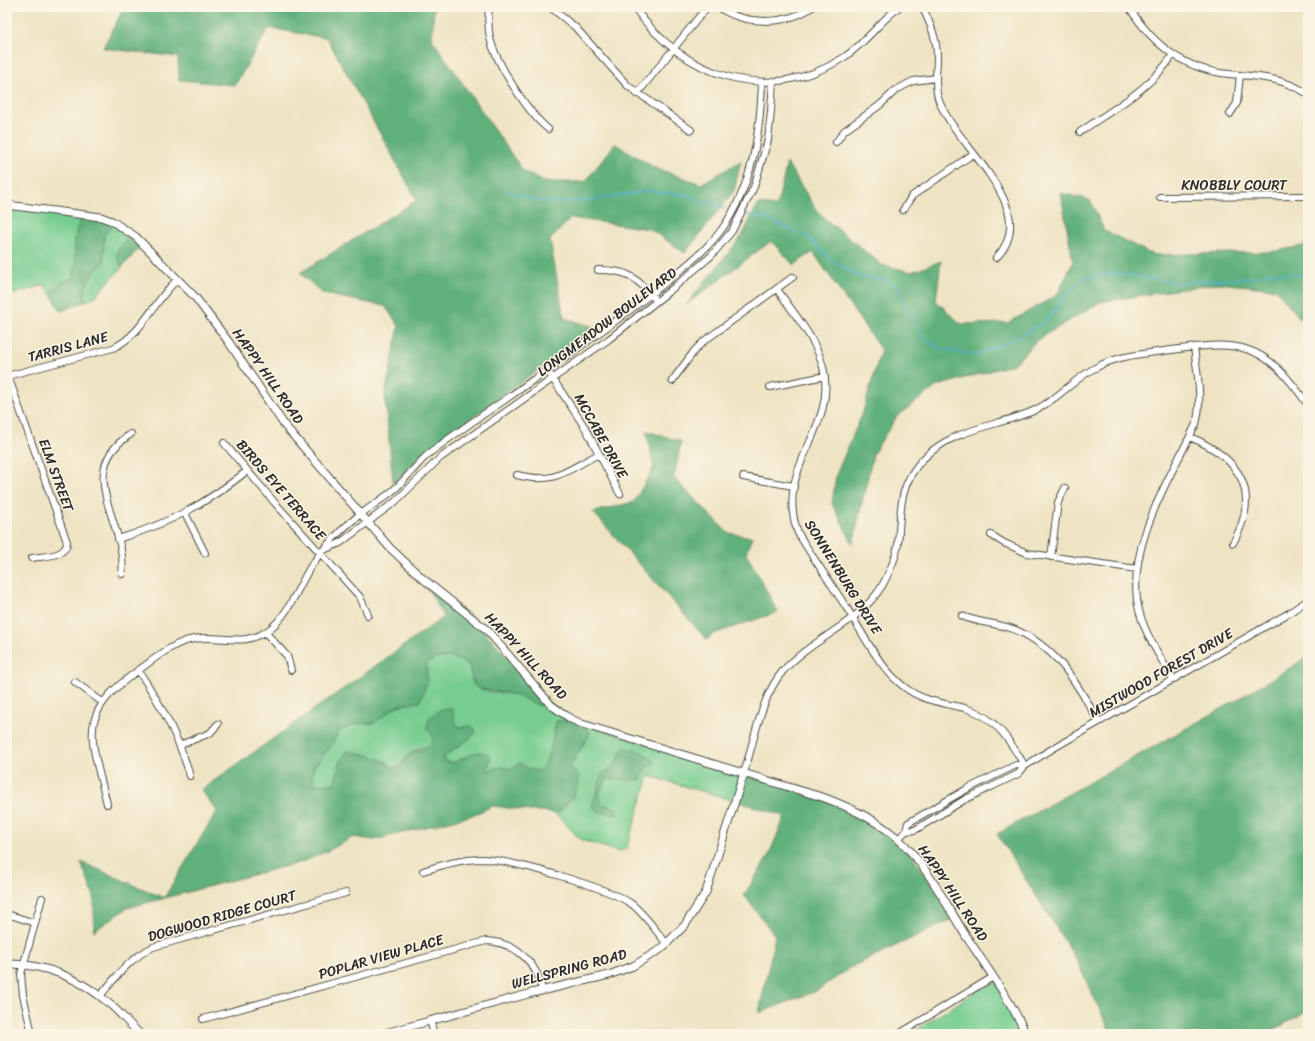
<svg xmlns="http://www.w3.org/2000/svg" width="1315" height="1041" font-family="Sriracha,sans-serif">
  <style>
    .green { fill: #77cd91; stroke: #517c5e }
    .forest { fill: #61b07b; stroke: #466e53 }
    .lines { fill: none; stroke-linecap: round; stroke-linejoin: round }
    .stream { stroke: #4eb1cd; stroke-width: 1.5 }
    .minor-casing { stroke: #484742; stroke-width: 8 }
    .tertiary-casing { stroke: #484742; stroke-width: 9 }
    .minor { stroke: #fff; stroke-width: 6 }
    .tertiary { stroke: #fff; stroke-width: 7 }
    .labels { text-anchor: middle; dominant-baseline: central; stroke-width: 3; stroke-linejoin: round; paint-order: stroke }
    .street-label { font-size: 14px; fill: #2b2b2b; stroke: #fcf5e5 }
  </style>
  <rect width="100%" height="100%" fill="#fcf5e5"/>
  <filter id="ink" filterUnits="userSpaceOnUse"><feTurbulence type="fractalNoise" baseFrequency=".025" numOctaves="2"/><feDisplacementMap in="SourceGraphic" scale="8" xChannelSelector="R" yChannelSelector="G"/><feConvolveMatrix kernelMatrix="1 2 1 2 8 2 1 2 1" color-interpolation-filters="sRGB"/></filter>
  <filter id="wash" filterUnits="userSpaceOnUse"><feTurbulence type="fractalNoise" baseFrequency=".012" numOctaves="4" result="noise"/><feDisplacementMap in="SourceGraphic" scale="16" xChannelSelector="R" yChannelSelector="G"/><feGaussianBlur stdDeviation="0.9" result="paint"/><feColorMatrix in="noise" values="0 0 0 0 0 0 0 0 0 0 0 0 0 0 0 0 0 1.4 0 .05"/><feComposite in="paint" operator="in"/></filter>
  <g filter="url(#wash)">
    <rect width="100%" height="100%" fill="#eee4c4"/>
    <path class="green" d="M7,205L101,217L143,244L95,297L61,311L45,285L7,296Z
      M453,657L469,665L473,684L490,692L513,694L539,705L543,697L571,719L551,747L545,764L540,771L529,769L520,764L510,769L502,767L486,771L488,764L466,756L454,763L445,761L444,757L463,743L470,726L459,728L454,720L453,709L432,734L433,741C426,749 424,746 416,750C407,756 405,766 393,768L387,762L340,763L335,783L324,785L314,784L312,775L314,766L331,746L339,731L355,724L374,723L397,706L420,702L427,681L426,663L434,659Z
      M582,724L744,773L736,801L649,776L627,847L620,852L581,840L556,814L573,798L570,767L590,733Z
      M997,982L1026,1034H910L980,989Z"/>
    <path class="forest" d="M124,7H434L432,39L523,171L544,182H585L615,144L655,168L701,184L741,161L734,191L685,253L650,229L571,218L550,240L564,318L597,328L432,446L393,484L385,396L399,326L385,306L323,294L300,273L417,200L327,38L269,28L235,85L179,80L178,57L103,48Z
      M787,163L819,214L882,265L912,272L941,261L936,301L961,324L1008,323L1057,295L1073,262L1061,193L1090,200L1104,230L1153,255L1270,252L1308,245V328L1276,289L1219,283L1100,302L1037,340L1014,364L937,386L897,416L873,454L853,544L832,504L836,475L863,412L881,350L813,252L794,265L771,241L686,305L742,236L758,204L777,206Z
      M85,214L112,221L111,228L104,235V262C92,273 84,283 85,301L61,311L50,293L62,282L74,278C79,255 68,233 85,214Z
      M131,233L143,244L122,267L117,257L119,248Z
      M646,431L681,441L674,478L728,533L752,537L746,553L778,612L713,634L707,640L593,512L634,502L654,467Z
      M422,578L470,615L543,697L540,706L513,694L480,689L473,684L469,665C453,656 443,654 426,663L427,681L420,702L408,703L397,706L374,723L355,724L339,731L331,746L314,766L312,775L314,784L324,785L335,783L340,763L347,751C363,754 381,756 393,768L400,767C410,746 421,755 433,741L432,734L427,728L429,718L442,709H453L454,720L459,728L470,726L475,729V734L444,757L445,761C448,762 452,763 455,762C466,758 480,745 491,757L487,771L502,767L510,769L520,763L529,769L540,771C551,757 553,738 556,721C572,719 579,720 590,733L570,767L580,778L573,798L556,814L542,811H530L493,806L470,816L374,840L353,837L328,851L302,862L127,908L94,931V897L81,862L164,898L217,811L201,790L444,617Z
      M1308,657V1011L1266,1034H1111L1076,959L997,834L1230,704Z
      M623,748C635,750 647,752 655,763L645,769L641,780L607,779L599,793L601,804L616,808L618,815L599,812L592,807L602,774L614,766Z
      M744,773L854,810L908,849L955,918L855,965L816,991L759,1013L775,936L744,895L768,857L785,816L736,801Z"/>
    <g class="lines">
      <path class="stream" d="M506,190L541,202L585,201L648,191L685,195L726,209
        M746,214L768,219L809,238L831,260L858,276L888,281L898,286L902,298L925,339L939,348L975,355L1011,341L1045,322L1071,290L1085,277L1115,273L1180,283L1248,278L1274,272L1308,277"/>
    </g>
  </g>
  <g filter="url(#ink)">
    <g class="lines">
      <defs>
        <path id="minor" d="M489,7C488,17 488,28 490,38C496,63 528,113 548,129
          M550,7L575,27L628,86L691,130
          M634,7C683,77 768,106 843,58C865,44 879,22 899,7
          M718,7C745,25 785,26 812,7
          M922,7C930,22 937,38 937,56C937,70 934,84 938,98C953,145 1045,208 996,258
          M1129,7C1152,44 1185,70 1229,74C1259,77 1282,77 1308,94
          M1302,7L1308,12
          M637,94L707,7
          M1230,114L1237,103L1240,75
          M1080,132C1113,109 1150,89 1173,55
          M836,142L844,131L880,105L896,90L913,81L936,78
          M1160,197L1308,196
          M903,210L912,196L973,154
          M598,270C627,270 635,276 653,297
          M777,289C793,313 816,338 823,367C839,429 773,466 798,533C813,558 830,582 846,607C863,633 878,666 903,686C921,701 943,703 965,708C995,716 1010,741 1025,766
          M547,370L586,429L620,494
          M7,376L113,348C143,334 154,300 178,279
          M8,376L67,542C67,557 43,556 32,558
          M672,381L695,350L704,341L793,277
          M770,387L825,376
          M1190,437C1240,458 1262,492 1233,543
          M224,443L275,503L360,597L368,615
          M517,475C557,485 566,470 599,454
          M743,477L793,486
          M185,513L205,553
          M991,535L1004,543L1027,553L1137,569
          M118,539C170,523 204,505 247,471
          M326,549L340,543L396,501L440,458L609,339L672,289L711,256L732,231L754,187L768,140L771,111L773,81
          M1051,557L1058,502L1065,488
          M122,574C129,525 71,472 131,434
          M962,616C978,623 996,623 1013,629C1057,646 1077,684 1099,722
          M265,632L287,656L291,670
          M138,670C161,704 179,737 190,776
          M1173,679C1161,658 1147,638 1140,614C1122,552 1170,478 1196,424C1203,398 1197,373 1194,347
          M75,682L102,702
          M180,745L210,733L218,724
          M744,773C754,742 761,696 783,671C812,638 858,625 882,586C889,573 896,559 898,544C901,512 898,486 922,460C952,428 996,427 1033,411C1058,400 1074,378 1097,367C1117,356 1142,354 1164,351C1239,340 1263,340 1308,405
          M107,804C90,734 75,714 143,667C158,656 175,642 194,639C222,634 245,649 271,628C290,612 298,587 311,566C324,547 340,530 358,516C371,506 385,498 397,487C407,477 416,466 426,456C452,435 481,416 509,397C561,360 614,324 664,284C684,267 706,251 722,229C753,185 760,133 762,82
          M906,831L908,823L967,789L1016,765L1025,766
          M898,839L906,831L915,830L964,800L1018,774L1025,766L1052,749L1289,613L1308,600
          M423,871C442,865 462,859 483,859C511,860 611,888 633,905C646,916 656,931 667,944
          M7,914L35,923
          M100,996C116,977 130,958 153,947L346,893
          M203,1019L486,941C514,942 538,962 542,991
          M430,1020L434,1034
          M32,1034L23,995L21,974L42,898
          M899,1034L993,977"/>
        <path id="tertiary" d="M7,205L101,217L112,221L136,237L195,297L228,341L285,426L390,548L422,578L487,630L551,705L571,719L582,724L825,798C851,808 875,819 896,837C926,863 945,903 966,936C987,968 1010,999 1026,1034
          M7,964C46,963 83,980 112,1006C122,1015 130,1025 140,1034
          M382,1034L532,993L609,975L633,966L661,949L685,925L706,892L744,773"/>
      </defs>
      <use href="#minor" class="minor-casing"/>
      <use href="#tertiary" class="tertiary-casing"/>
      <use href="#minor" class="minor"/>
      <use href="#tertiary" class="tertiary"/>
    </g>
  </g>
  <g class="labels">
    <g class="street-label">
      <text x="1234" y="185">KNOBBLY COURT</text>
      <text transform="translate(607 322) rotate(-37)">LONGMEADOW BOULEVARD</text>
      <text transform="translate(68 347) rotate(-15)">TARRIS LANE</text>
      <text transform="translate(268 376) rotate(55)">HAPPY HILL ROAD</text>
      <text transform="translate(601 436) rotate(61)">MCCABE DRIVE</text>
      <text transform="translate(56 475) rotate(70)">ELM STREET</text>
      <text transform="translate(281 490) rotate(49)">BIRDS EYE TERRACE</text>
      <text transform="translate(843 577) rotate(58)">SONNENBURG DRIVE</text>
      <text transform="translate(526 656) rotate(47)">HAPPY HILL ROAD</text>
      <text transform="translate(1161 673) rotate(-30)">MISTWOOD FOREST DRIVE</text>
      <text transform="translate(953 893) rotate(56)">HAPPY HILL ROAD</text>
      <text transform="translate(222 916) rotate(-16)">DOGWOOD RIDGE COURT</text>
      <text transform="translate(381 957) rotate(-16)">POPLAR VIEW PLACE</text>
      <text transform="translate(569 969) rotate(-15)">WELLSPRING ROAD</text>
    </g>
  </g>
  <rect width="1315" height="1041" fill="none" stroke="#fcf5e5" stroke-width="24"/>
</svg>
